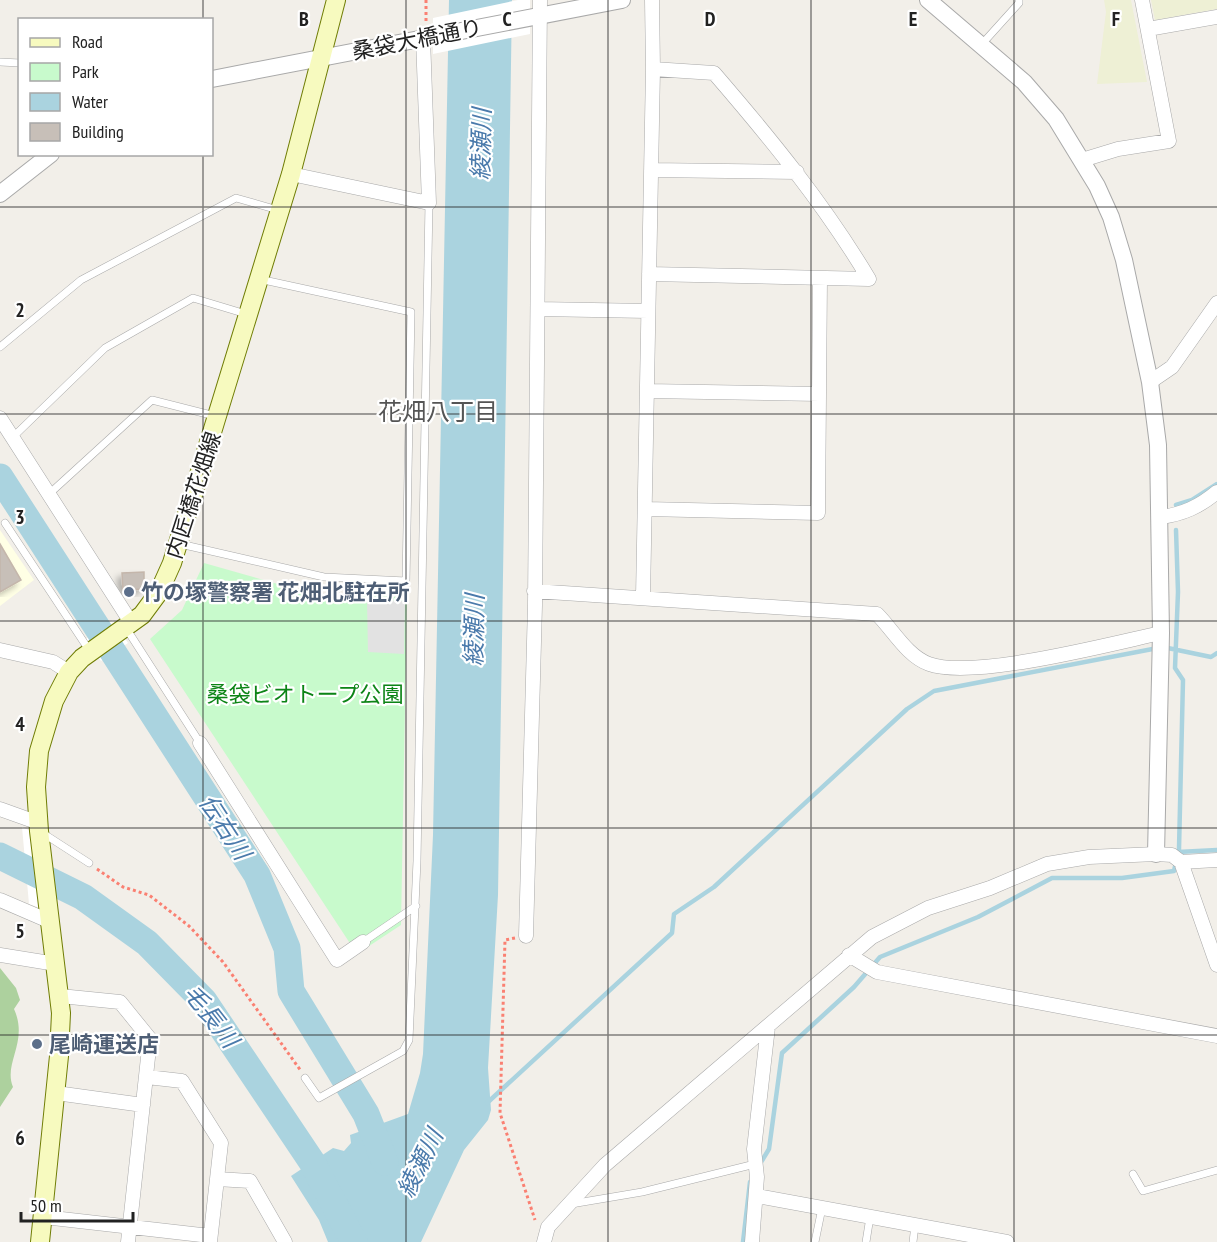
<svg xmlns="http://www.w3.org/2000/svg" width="1217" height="1242" font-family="'PT Sans Narrow','Noto Sans JP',sans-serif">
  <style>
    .education { fill: #ffffe5 }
    .farmland { fill: #eef0d5 }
    .forest { fill: #add19e }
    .park { fill: #c8facc }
    .parking { fill: #e2e2e2 }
    .water { fill: #aad3df }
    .pier { fill: #fff }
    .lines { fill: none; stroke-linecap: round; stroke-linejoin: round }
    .stream { stroke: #aad3df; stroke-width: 4.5 }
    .river { stroke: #aad3df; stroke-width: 27 }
    .building { fill: #c7bfb8; stroke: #c4b6ab; stroke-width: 1.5; filter: url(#shadow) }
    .service-casing { stroke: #a9a9a9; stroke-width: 8 }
    .minor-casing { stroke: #a9a9a9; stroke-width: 15 }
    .tertiary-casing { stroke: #a9a9a9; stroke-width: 18 }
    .secondary-casing { stroke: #707d05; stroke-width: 20 }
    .path { stroke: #fa8072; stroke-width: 3; stroke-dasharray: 3 3; stroke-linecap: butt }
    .service { stroke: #fff; stroke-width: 7 }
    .minor { stroke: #fff; stroke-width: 14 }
    .tertiary { stroke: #fff; stroke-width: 16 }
    .secondary { stroke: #f7fabf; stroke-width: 18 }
    .grid { fill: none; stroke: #222; stroke-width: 1.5; stroke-opacity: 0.55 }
    .service-dot { fill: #5c6f8a; stroke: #fff; stroke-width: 2 }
    .labels { text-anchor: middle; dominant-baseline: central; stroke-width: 4.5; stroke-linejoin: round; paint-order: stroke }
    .street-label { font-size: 22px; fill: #222; stroke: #fff }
    .service-label { font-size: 22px; font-weight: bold; fill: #4e5e75; stroke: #fff; text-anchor: start }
    .park-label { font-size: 22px; fill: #0c8416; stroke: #fff }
    .water-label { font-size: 24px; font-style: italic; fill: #4a7aab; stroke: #fff }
    .neighbourhood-label { font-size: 24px; fill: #555; stroke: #fff }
    .grid-label { font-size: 20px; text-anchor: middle; font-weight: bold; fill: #222; stroke: #fff; stroke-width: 4.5; stroke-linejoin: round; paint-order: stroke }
  </style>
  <defs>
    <filter id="shadow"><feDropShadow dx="-4.5" dy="4.5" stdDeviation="3" flood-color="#0004"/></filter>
  </defs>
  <rect width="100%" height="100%" fill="#f2efe9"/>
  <path class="education" d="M0,530L34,580L0,606Z"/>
  <path class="farmland" d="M1104,0H1131L1147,82L1097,84L1106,12Z
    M1151,0H1217V9L1155,20Z"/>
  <path class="forest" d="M0,968L16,988L20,1000L14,1009C29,1042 3,1063 13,1087L0,1107Z"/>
  <path class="park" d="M204,563L313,594L407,597L401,925L357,954L150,639L182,610Z"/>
  <path class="parking" d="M367,600L405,601L404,654L368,652Z"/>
  <path class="water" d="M449,0H512L498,895L488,1068L491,1110L488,1120L464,1150L421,1242H328L319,1220L291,1176L333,1148L344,1151L351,1143L350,1135L408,1114L420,1073L423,1054L433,835Z"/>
  <path class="pier" d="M518,0H530V34L433,54V18Z
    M113,620L128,643L101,661L86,639Z
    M22,827L45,838L54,913L29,904Z"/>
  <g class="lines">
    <path class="stream" d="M1176,505L1192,500L1217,484
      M1178,852L1217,850
      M487,1103L672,933L674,914L714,887L907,709L934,691L1163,647L1211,657L1217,653
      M760,1164L769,1149L782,1053L854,987L880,957L978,917L1052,878H1122L1174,871L1179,849L1183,680L1175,668L1178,592L1176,530
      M743,1242L750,1182"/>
    <path class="river" d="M0,477L257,875L287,948L291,991L366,1114L385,1162
      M0,856L83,897L147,943L204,1001L312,1162L354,1242"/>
  </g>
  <path class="building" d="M0,544L21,580L0,592Z
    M144,572V589L123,590L122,573Z"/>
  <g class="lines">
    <defs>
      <path id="service" d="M982,44L1019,3V0
        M0,62L20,63
        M0,347L81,280L236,198L278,210
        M12,438L105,348L193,298L246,314
        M49,494L152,400L215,416
        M5,523L89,650
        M180,544L324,577L406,581L411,312L259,279
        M126,628L200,743
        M41,832L89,863
        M363,942L416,906
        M305,1078L319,1098L403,1051L409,1040L417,861L429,203
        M1133,1174L1143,1191L1217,1170
        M571,1204L642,1192L755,1164
        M815,1242L822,1208
        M866,1242L870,1217
        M913,1242L915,1225"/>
      <path id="minor" d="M1148,29L1217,17
        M653,69L714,73C771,139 824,204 869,279
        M1082,160L1118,149L1169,141L1142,0
        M651,170L797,172
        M291,174L429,203L423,38
        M649,274L869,279
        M538,309L648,311
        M1150,382L1172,367L1217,303
        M647,391L819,394
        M0,418L132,624
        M646,509L818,513L820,278
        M1161,517C1183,514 1199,507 1217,492
        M534,591L877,614C893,630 907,656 929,664C973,680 1110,644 1161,633
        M643,597L653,69L652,0
        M0,650L53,662L69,672
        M200,743L337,960L363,942
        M0,809L39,823
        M1181,862L1217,965
        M0,900L49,921
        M526,936L535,605L540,0
        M0,955L56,964
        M849,955L877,972L1217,1036
        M60,996L120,1002L150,1039L128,1242
        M147,1077L182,1081L221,1143L210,1242
        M56,1093L143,1105
        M217,1179L250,1181L285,1242
        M757,1196L1007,1242
        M44,1217L210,1236
        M544,1242L548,1227L605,1165L872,937L928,908L990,888L1047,864L1089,857L1156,854L1172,855L1181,862L1217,860
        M752,1242L757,1177L754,1149L768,1027"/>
      <path id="tertiary" d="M928,0L1024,82L1056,119L1097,186L1111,217L1124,260L1150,382L1158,445L1161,633L1156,854
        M212,79L622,0
        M0,194L51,154"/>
      <path id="secondary" d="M40,1242L59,1056L61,1013L39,831L36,787L39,751L54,701L69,672L82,658L142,615L159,592L172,563L291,174L336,0"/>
    </defs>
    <use href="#service" class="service-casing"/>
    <use href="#minor" class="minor-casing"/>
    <use href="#tertiary" class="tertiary-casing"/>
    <use href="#secondary" class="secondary-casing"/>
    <path class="path" d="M426,0V21
      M97,869L123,887L149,895L189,926L223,962L301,1071
      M515,938L505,940L500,1113L535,1220"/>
    <use href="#service" class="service"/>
    <use href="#minor" class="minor"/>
    <use href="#tertiary" class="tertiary"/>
    <use href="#secondary" class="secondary"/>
  </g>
  <path class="grid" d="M203,0V20M406,0V1242M608,0V1242M811,0V1242M1014,0V1242M203,154V1242M0,207H1217M0,414H1217M0,621H1217M0,828H1217M0,1035H1217"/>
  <g class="service-dot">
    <circle cx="129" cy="592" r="6"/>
    <circle cx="37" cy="1044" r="6"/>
  </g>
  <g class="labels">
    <g class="street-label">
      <text transform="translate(417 39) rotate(-11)">桑袋大橋通り</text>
      <text transform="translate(193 495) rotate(-72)">内匠橋花畑線</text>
    </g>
    <g class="service-label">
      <text x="141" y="592">竹の塚警察署 花畑北駐在所</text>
      <text x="49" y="1044">尾崎運送店</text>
    </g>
    <g class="park-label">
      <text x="305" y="694">桑袋ビオトープ公園</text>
    </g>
    <g class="water-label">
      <text transform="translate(481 144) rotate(-89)">綾瀬川</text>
      <text transform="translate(474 630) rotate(-89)">綾瀬川</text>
      <text transform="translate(225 827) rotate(57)">伝右川</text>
      <text transform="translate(211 1016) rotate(52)">毛長川</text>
      <text transform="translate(420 1163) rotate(-64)">綾瀬川</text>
    </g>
    <g class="neighbourhood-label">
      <text x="438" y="411">花畑八丁目</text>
    </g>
  </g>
  <g class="grid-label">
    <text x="304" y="26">B</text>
    <text x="507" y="26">C</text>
    <text x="710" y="26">D</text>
    <text x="913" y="26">E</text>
    <text x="1116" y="26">F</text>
    <text x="20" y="317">2</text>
    <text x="20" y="524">3</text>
    <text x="20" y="731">4</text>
    <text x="20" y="938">5</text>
    <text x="20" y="1145">6</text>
  </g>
  <rect x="18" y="18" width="195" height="138" fill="#ffffff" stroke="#a7a7a7" stroke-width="1.5"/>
  <rect x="30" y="38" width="30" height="9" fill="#f7fabf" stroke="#a7a7a7" stroke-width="1.5"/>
  <text x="72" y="48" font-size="18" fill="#222222">Road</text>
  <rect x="30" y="63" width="30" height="18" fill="#c8facc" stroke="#a7a7a7" stroke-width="1.5"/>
  <text x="72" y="78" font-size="18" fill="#222222">Park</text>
  <rect x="30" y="93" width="30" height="18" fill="#aad3df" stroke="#a7a7a7" stroke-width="1.5"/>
  <text x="72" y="108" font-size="18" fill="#222222">Water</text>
  <rect x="30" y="123" width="30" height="18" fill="#c7bfb8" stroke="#a7a7a7" stroke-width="1.5"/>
  <text x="72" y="138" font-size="18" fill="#222222">Building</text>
  <path d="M21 1212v9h112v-9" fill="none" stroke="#222222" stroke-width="3"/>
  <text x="30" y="1212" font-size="18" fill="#222222" stroke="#ffffff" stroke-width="4.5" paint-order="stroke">50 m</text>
</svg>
